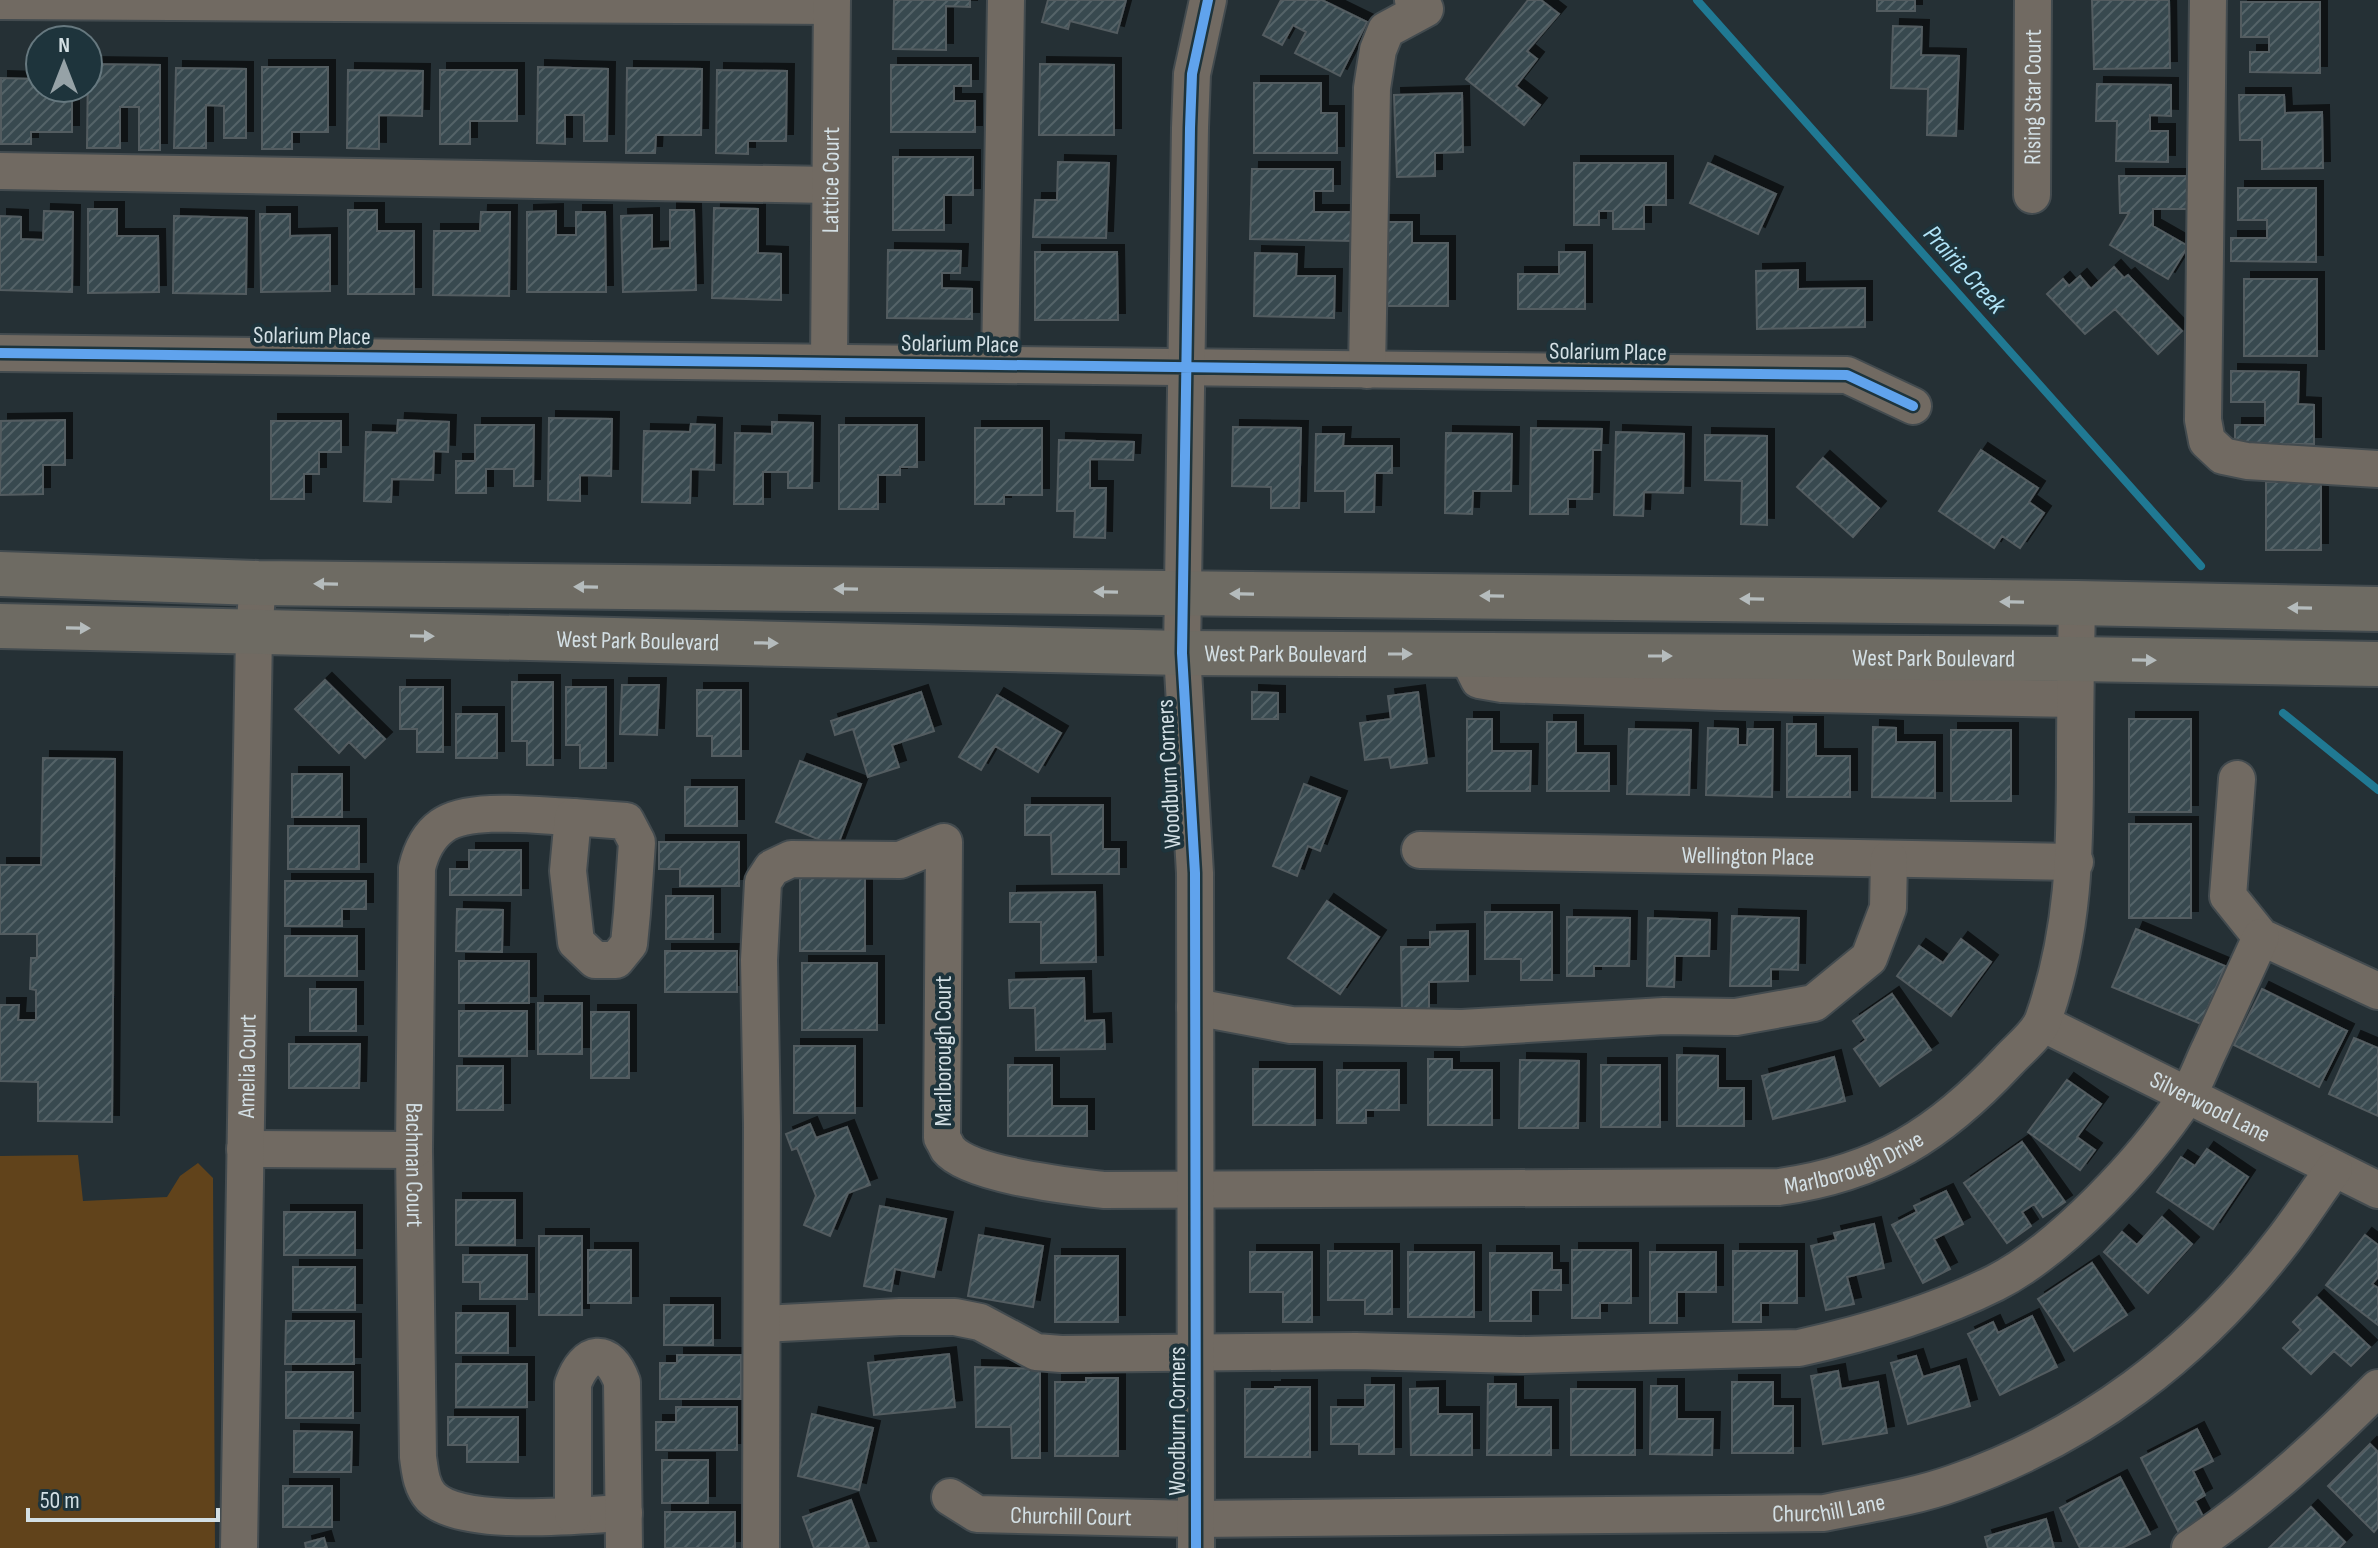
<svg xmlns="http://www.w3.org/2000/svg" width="2378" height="1548" font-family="'Sofia Sans Condensed',sans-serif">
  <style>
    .grass { fill: #61431b }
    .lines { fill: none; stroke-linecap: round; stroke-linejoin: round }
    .stream { stroke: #207993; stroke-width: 8 }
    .building { fill: url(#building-hatch); stroke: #535c60; stroke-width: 2; filter: url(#shadow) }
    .minor-casing { stroke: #434b4f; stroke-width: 40 }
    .major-casing { stroke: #434b4f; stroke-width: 48 }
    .minor { stroke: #716a62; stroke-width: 36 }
    .major { stroke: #6e6b63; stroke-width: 44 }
    .cycleway-casing { stroke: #1e343c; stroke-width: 15 }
    .cycleway { stroke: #60a3ed; stroke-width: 10 }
    .oneway { fill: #b5bcbd }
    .labels { text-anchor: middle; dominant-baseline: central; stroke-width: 8; stroke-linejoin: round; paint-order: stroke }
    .street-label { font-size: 24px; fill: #d3dfe4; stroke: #1e343c }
    .water-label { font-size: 26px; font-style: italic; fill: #b0e3f7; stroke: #1e343c }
  </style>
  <defs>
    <pattern id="building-hatch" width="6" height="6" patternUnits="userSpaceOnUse" patternTransform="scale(2)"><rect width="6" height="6" fill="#38494f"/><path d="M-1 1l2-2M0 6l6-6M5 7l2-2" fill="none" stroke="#546368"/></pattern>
    <filter id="shadow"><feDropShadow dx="7" dy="-7" stdDeviation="0" flood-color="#0009"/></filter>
  </defs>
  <rect width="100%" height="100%" fill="#253035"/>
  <path class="grass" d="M78,1155L83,1201L167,1197L180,1176L198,1163L213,1178L215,1548H0V1156Z"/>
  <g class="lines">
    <path class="stream" d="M1697,0L2201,566
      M2283,713L2378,790"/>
  </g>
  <path class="building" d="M894,0H970V7L946,6V50L893,49Z
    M1048,0H1126L1117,33L1070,21L1068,29L1042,22Z
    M1281,0H1322L1367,22L1340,76L1295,53L1306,32L1293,25L1282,45L1263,35Z
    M1528,0H1541L1559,14L1527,51L1537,59L1516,86L1540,105L1524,125L1466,79Z
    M1877,0H1915V11H1877Z
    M2092,0H2169L2170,68L2094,69Z
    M2241,2H2320V73L2250,72V52H2269V37H2241Z
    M1893,26L1922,27L1921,55L1959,56L1956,136L1927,135L1928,89L1891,88Z
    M34,61H40V88H72V132H31V144H1V78L34,79Z
    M88,64L160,65V150H139V107H120V148H87Z
    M1040,64L1114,65V135H1039Z
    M891,65H971V86H954V101H975V132H891Z
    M262,67H328V132H292V149H262Z
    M538,67L608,69L607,141H584V115H565V144L537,143Z
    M176,68L246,69V138H224V106L206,105V148H174Z
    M627,68L702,69L701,135H656L655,153H626Z
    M348,70L423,71L422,116L379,115V149L347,148Z
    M440,70H517V121H470V144H440Z
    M717,70L787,71L786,141H748V154L716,153Z
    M1254,83H1321V113H1337V153H1254Z
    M2097,84L2171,85V116L2150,115V131H2168V162L2116,161L2117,121H2096Z
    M1462,93L1463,152L1435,153V176L1397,177L1394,95Z
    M2239,95H2284L2285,113L2322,112L2323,168L2262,169V140H2240Z
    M893,157H973V195H944V230H893Z
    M1058,162L1109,163L1106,238L1033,237L1035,200H1057Z
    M1574,163H1666V205H1644V229H1613V211H1599V225H1574Z
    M1708,163L1776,194L1758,234L1690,203Z
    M1252,169H1333V191H1314V212H1355L1354,241L1250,239Z
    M2119,176H2194V209H2153V226L2188,246L2168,279L2110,245L2129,213H2120Z
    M2238,188H2316V262L2231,261V238H2267V220H2238Z
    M714,208L758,209V253L781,254V300L712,298Z
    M88,209H117V236H158L159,292L88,293Z
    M348,210H377V231H414V294H348Z
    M670,210H694L696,290L623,292L621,216L652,215V249L670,248Z
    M44,211L73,212L72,292L0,290V216L21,217V239L43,240Z
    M556,211V235H576V212H605L606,292H527V212Z
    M481,212H510L509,296L433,295L434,231H480Z
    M260,214H290V236L330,235V291L261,292Z
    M174,216L247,218L246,294L173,293Z
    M1380,222H1412V243H1448V306H1380Z
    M888,250L961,251L960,273H942V288L972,289V319L887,318Z
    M1035,252H1117L1118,320H1035Z
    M1559,252H1585V309H1518V274H1559Z
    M1255,253L1297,254L1296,276H1335L1334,318L1254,316Z
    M2114,267L2124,278L2128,275L2182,331L2158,354L2115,309L2085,334L2047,294L2063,279L2069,286L2080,276L2091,289Z
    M1798,270V289L1865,288V327L1757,329L1756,271Z
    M2244,279H2317V356H2244Z
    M2231,371L2299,372L2298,404L2314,405V444H2235V425H2265V402H2231Z
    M549,418L612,419L611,476L580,475V501L548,500Z
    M65,420V465H43V494L0,495L1,421Z
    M398,420L449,422L448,452L434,451L433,480L392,479L391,502L364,501L366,432L397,433Z
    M271,421H341V452H319V474H304V499H271Z
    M772,422L813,423L812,488H788V472H763V504H734L735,433L772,434Z
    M691,424L715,425L714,470L691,469L690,503L642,502L644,431L690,432Z
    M475,425H534L533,486H514V469H486V493H456V461H475Z
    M839,425H917V467H900V475H878V509H839Z
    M1233,427L1301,428L1299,508H1271V487L1232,486Z
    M975,428H1042V495H1004V504H975Z
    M1531,428L1602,429L1601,450H1593L1592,499H1568V514H1530Z
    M1616,432L1684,434L1683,493L1644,492L1643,516L1614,515Z
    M1446,433L1512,434L1511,491H1473L1472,514L1445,513Z
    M1316,434H1344L1343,446H1392V473H1375L1374,512H1345V491H1315Z
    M1705,435L1767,436V525L1741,524L1742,481L1705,480Z
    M1059,440L1134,442L1133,460L1090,459V488H1106L1105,538L1074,537L1075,511H1057Z
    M1981,450L2038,488L2029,502L2044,513L2020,548L2002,536L1994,548L1939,511Z
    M1823,458L1879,508L1853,537L1797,487Z
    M2266,482H2321V550H2266Z
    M325,680L385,739L365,758L349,742L339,753L295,709Z
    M512,682H553V765H527V741H512Z
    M622,685H659L657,735L620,734Z
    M400,687H443V752H417V729H400Z
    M566,687H606V768H580V745H566Z
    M697,690H741V756H712V736H697Z
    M921,692L934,731L892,745L899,767L868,777L853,729L835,735L831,721Z
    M1252,692L1278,693V719H1252Z
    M1418,692L1427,763L1391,768L1389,757L1365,760L1360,723L1391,719L1388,696Z
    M997,695L1061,733L1038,772L995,746L981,770L959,757Z
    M456,714H497V758H456Z
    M1467,719H1492V751H1531L1530,791H1467Z
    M2129,719H2191V812H2129Z
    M1547,722H1576V753H1609V791H1547Z
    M1787,724H1816V756H1850V797H1787Z
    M1873,727L1896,728V742H1935V798L1872,797Z
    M1708,728L1738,729V745H1747L1748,729H1773L1772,797L1706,795Z
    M1629,729L1691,730L1689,795L1627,794Z
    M1951,730H2011V801H1951Z
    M43,758L115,759L112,1122L38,1121V1082L0,1081V1005H19L18,1020H36V990L30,989L31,958H37V934H0V865H41Z
    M800,761L861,784L837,847L776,822Z
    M292,774H342V817H292Z
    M1304,784L1340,798L1320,851L1308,846L1297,876L1273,866Z
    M685,787H737V826H685Z
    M1025,805H1103V849H1119V874H1052L1051,835H1025Z
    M2129,824H2191V918H2129Z
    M288,826H359V869H288Z
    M659,842H739V886H680V869H659Z
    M469,850H521V895H450V869H469Z
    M800,875H865V951H800Z
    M285,881H366V909H342V926H285Z
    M1095,892L1096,962L1041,963V922H1010V893Z
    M666,896H713V939H666Z
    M1327,901L1379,937L1340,994L1288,958Z
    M457,909L503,910L502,952L456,951Z
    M1485,912H1552V980H1521V959H1485Z
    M1732,916L1799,918L1798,970L1771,969V986H1730Z
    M1567,917L1630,918L1629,966H1594V976H1567Z
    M1648,918L1710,920L1709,956H1675L1674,987L1647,986Z
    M2136,929L2225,966L2201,1024L2112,987Z
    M1468,931V981L1429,982V1010H1402L1401,947H1430V932Z
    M285,936H357V976H285Z
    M1961,939L1991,962L1951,1016L1897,976L1919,946L1943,963Z
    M665,951H737V992H665Z
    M459,961H529V1003H459Z
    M802,963H877V1030H802Z
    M1084,978L1085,1021L1104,1020L1105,1049L1036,1050L1035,1008H1010L1009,980Z
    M310,989H356V1031H310Z
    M2262,989L2347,1031L2319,1087L2234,1045Z
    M1892,994L1931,1050L1880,1086L1854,1049L1866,1040L1853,1021Z
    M538,1003H582V1054H538Z
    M459,1011H527V1056H459Z
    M591,1012H629V1078H591Z
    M2354,1038L2378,1048V1116L2329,1094Z
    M289,1044H360L359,1088H289Z
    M794,1046H855V1113H794Z
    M1677,1055L1718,1056V1088H1744V1126H1677Z
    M1834,1057L1845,1101L1773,1119L1762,1076Z
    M1428,1059H1452V1070H1492V1125H1428Z
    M1520,1060L1579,1061L1578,1128H1519Z
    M1008,1065H1052V1106H1087V1136H1008Z
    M1601,1065H1660V1127H1601Z
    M457,1066H503V1110H457Z
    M1253,1069H1315V1125H1253Z
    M1337,1070H1399V1110H1366V1123H1337Z
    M2067,1080L2101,1104L2077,1137L2095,1150L2080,1170L2028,1132Z
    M810,1124L816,1138L847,1127L870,1185L848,1193L830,1236L804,1225L816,1196L797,1148L792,1150L786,1134Z
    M2022,1142L2065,1202L2043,1217L2034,1204L2022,1212L2031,1226L2007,1243L1964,1183Z
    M2207,1149L2248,1177L2213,1229L2157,1192L2181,1157L2195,1166Z
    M1946,1191L1963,1224L1934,1239L1950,1269L1923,1283L1892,1225L1917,1212L1914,1206Z
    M456,1200H515V1245H456Z
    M880,1206L946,1219L934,1277L895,1269L891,1291L864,1286Z
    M284,1212H355V1255H284Z
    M2162,1217L2192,1244L2148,1293L2104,1252L2122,1232L2137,1245Z
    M1874,1224L1884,1268L1847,1277L1854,1304L1826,1310L1811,1246L1836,1240L1834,1233Z
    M979,1235L1043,1246L1033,1307L968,1296Z
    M2365,1235L2378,1245V1277L2372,1284L2378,1288V1325L2326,1285Z
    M539,1236H582V1315H539Z
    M588,1250H631V1303H588Z
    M1572,1250H1631V1303H1600V1318H1572Z
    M1328,1251H1392V1314H1365V1300H1328Z
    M1733,1251H1797V1303H1761V1322H1733Z
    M1250,1252H1312V1322H1283V1292H1250Z
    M1408,1252H1474V1317H1408Z
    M1650,1252H1716V1292H1677V1323H1650Z
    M1490,1253H1552V1270H1561V1290H1531V1321H1490Z
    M463,1255H527V1299H480V1282H463Z
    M1055,1256H1118V1322H1055Z
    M2092,1263L2127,1315L2074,1351L2038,1299Z
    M293,1267H355V1310H293Z
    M2317,1297L2370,1347L2351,1366L2334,1351L2311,1374L2283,1348L2301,1330L2293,1322Z
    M664,1305H713V1345H664Z
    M456,1313H508V1353H456Z
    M2032,1316L2057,1367L2000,1395L1968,1334L1993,1322L1998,1333Z
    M286,1321H354V1364H285Z
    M949,1354L955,1407L874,1415L868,1363Z
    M677,1355H741V1399H660V1363H677Z
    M1916,1356L1923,1377L1959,1366L1970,1406L1908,1424L1891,1363Z
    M456,1364H527V1407H456Z
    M975,1367L1040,1369V1458H1012L1011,1427H976Z
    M1838,1371L1841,1389L1878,1382L1887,1433L1823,1444L1811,1376Z
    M286,1372H353V1418H286Z
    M1086,1378H1118V1456H1055V1382H1086Z
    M1732,1382H1773V1406H1793V1453H1732Z
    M1488,1384H1516V1407H1551V1455H1487Z
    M1365,1385H1394V1454H1359V1444H1331V1407H1365Z
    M1651,1386H1677V1419H1713L1712,1455L1650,1454Z
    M1275,1387H1310V1457H1245V1389H1275Z
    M1438,1388V1414H1472V1455H1411L1410,1389Z
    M1571,1389H1635V1455H1571Z
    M676,1407H737V1450H656V1422H676Z
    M812,1414L873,1428L859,1490L798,1476Z
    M448,1417H518V1462H467V1445H448Z
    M2197,1429L2213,1461L2193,1471L2205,1495L2195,1501L2208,1526L2182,1539L2141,1458Z
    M294,1431L352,1432L351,1472H294Z
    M2370,1444L2378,1452V1527L2374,1532L2328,1486Z
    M662,1460H708V1503H662Z
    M2120,1477L2150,1534L2122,1548H2080L2060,1508Z
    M283,1486H332V1527H283Z
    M851,1500L869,1548H814L803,1517Z
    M2311,1507L2345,1542L2339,1548H2269Z
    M665,1512H735V1548H665Z
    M2046,1519L2054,1548H1988L1985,1537Z
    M324,1538L327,1548H306L305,1543Z"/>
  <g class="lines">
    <defs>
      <g id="minor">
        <path d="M2208,0L2203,420L2207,441L2223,456L2247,461L2378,469"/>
        <path d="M0,1L831,6"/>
        <path d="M0,171L830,185"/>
        <path id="s1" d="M2032,195L2033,0"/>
        <path d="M0,353L1847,375L1913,406"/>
        <path id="s2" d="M829,362L832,0"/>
        <path d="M1000,365L1006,0"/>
        <path d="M1367,370L1372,88L1378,50L1386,30L1425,9L1413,0"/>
        <path d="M1466,654L1479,680L1502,684L1721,692L2075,699"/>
        <path d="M2237,779L2228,896L2261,937L2378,991"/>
        <path id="s3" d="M573,817C540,816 469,806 442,826C428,836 421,851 417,868L414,1150L418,1457C420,1471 421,1486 431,1497C461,1528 581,1515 624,1513"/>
        <path d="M573,817L626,821L637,842L632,913L629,944L616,960H595L576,942L568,871Z"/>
        <path id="s4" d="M1420,850L2075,862"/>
        <path d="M1195,1007L1291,1025L1462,1028L1664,1016L1736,1017L1814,1003L1869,958L1888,908L1889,859"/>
        <path id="s5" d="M2042,1023L2378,1190"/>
        <path d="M245,1149L414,1150"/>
        <path d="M762,1324L900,1317H955L980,1322L1036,1352L1061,1354L1356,1351L1521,1355L1799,1348C1867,1333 1933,1314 1995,1283C2062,1249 2145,1159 2186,1097C2196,1083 2202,1064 2210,1048C2227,1011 2244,974 2261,937"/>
        <path id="s6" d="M950,1497L977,1514L1196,1519L1824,1513C1867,1504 1912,1498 1954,1483C2086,1437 2196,1354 2281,1243C2300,1219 2316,1193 2334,1169"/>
        <path d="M573,1515V1384C585,1350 609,1346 622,1382L624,1548"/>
        <path id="s7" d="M239,1548L254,632L258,583"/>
        <path id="s8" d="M761,1548L762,1125L759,960L763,882L772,868L791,859L900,860L944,842L942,1138C944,1141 946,1145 948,1149C969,1175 1070,1186 1103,1190L1779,1187C1879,1173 1940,1134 2008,1061C2019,1049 2038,1034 2043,1020C2074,933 2075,852 2075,761C2075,709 2076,656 2077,603"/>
        <path d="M1196,1548L1195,873L1182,653L1190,128L1192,74L1208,0"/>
        <path d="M2190,1548C2259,1502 2319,1447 2378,1388"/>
      </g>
      <g id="major">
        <path d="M0,574L258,583L2077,603L2378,609"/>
        <path id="s9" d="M0,626L1182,653L2076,659L2378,664"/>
      </g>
    </defs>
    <use href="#minor" class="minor-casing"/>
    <use href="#major" class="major-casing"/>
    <use href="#minor" class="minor"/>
    <use href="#major" class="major"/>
    <defs>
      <path id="cycleway" d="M0,353L1847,375L1913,406
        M1196,1548L1195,873L1182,653L1190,128L1192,74L1208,0"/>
    </defs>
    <use href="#cycleway" class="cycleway-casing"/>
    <use href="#cycleway" class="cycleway"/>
  </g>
  <defs><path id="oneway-solid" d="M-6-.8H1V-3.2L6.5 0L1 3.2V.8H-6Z" transform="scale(2)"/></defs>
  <g class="oneway">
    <use href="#oneway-solid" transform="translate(326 584) rotate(-179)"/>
    <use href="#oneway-solid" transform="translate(586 587) rotate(-179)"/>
    <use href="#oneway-solid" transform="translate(846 589) rotate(-179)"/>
    <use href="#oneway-solid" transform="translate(1106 592) rotate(-179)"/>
    <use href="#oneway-solid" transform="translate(1242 594) rotate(-179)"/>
    <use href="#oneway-solid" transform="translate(1492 596) rotate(-179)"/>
    <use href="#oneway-solid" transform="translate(1752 599) rotate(-179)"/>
    <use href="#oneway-solid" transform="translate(2012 602) rotate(-179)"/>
    <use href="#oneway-solid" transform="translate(2300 608) rotate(-179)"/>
    <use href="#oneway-solid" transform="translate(78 628) rotate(1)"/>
    <use href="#oneway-solid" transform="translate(422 636) rotate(1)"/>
    <use href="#oneway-solid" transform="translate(766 643) rotate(1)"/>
    <use href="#oneway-solid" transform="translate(1400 654)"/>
    <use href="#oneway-solid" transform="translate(1660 656)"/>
    <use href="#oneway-solid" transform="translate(2144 660) rotate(1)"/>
  </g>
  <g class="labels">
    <g class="street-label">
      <text stroke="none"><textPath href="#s1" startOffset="98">Rising Star Court</textPath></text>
      <text stroke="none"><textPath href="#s2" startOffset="182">Lattice Court</textPath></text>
      <text transform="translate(312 336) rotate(1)">Solarium Place</text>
      <text transform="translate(960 344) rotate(1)">Solarium Place</text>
      <text transform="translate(1608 352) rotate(1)">Solarium Place</text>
      <text stroke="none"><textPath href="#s9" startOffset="638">West Park Boulevard</textPath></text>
      <text stroke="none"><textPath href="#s9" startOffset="1286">West Park Boulevard</textPath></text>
      <text stroke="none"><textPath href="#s9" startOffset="1934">West Park Boulevard</textPath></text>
      <text transform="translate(1169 774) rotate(-93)">Woodburn Corners</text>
      <text stroke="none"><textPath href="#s4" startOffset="328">Wellington Place</textPath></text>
      <text transform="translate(943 1051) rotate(-90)">Marlborough Court</text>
      <text stroke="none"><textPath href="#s7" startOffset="482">Amelia Court</textPath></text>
      <text stroke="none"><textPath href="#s5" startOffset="188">Silverwood Lane</textPath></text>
      <text stroke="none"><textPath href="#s8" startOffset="2086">Marlborough Drive</textPath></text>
      <text stroke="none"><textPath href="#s3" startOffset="480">Bachman Court</textPath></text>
      <text transform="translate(1177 1421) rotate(-90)">Woodburn Corners</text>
      <text stroke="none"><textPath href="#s6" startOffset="884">Churchill Lane</textPath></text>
      <text stroke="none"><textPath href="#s6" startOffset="126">Churchill Court</textPath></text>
    </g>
    <g class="water-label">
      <text transform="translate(1964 270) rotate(48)">Prairie Creek</text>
    </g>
  </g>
  <g transform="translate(64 64)"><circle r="38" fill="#1e343c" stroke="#66787f" stroke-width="2"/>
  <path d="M0-6L14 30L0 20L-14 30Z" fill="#96a2a7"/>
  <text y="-12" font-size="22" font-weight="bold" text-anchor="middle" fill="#d3dfe4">N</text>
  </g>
  <path d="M28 1508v12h190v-12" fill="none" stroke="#d3dfe4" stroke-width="4"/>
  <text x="40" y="1508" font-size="24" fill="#d3dfe4" stroke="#1e343c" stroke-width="6" paint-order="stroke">50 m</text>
</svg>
